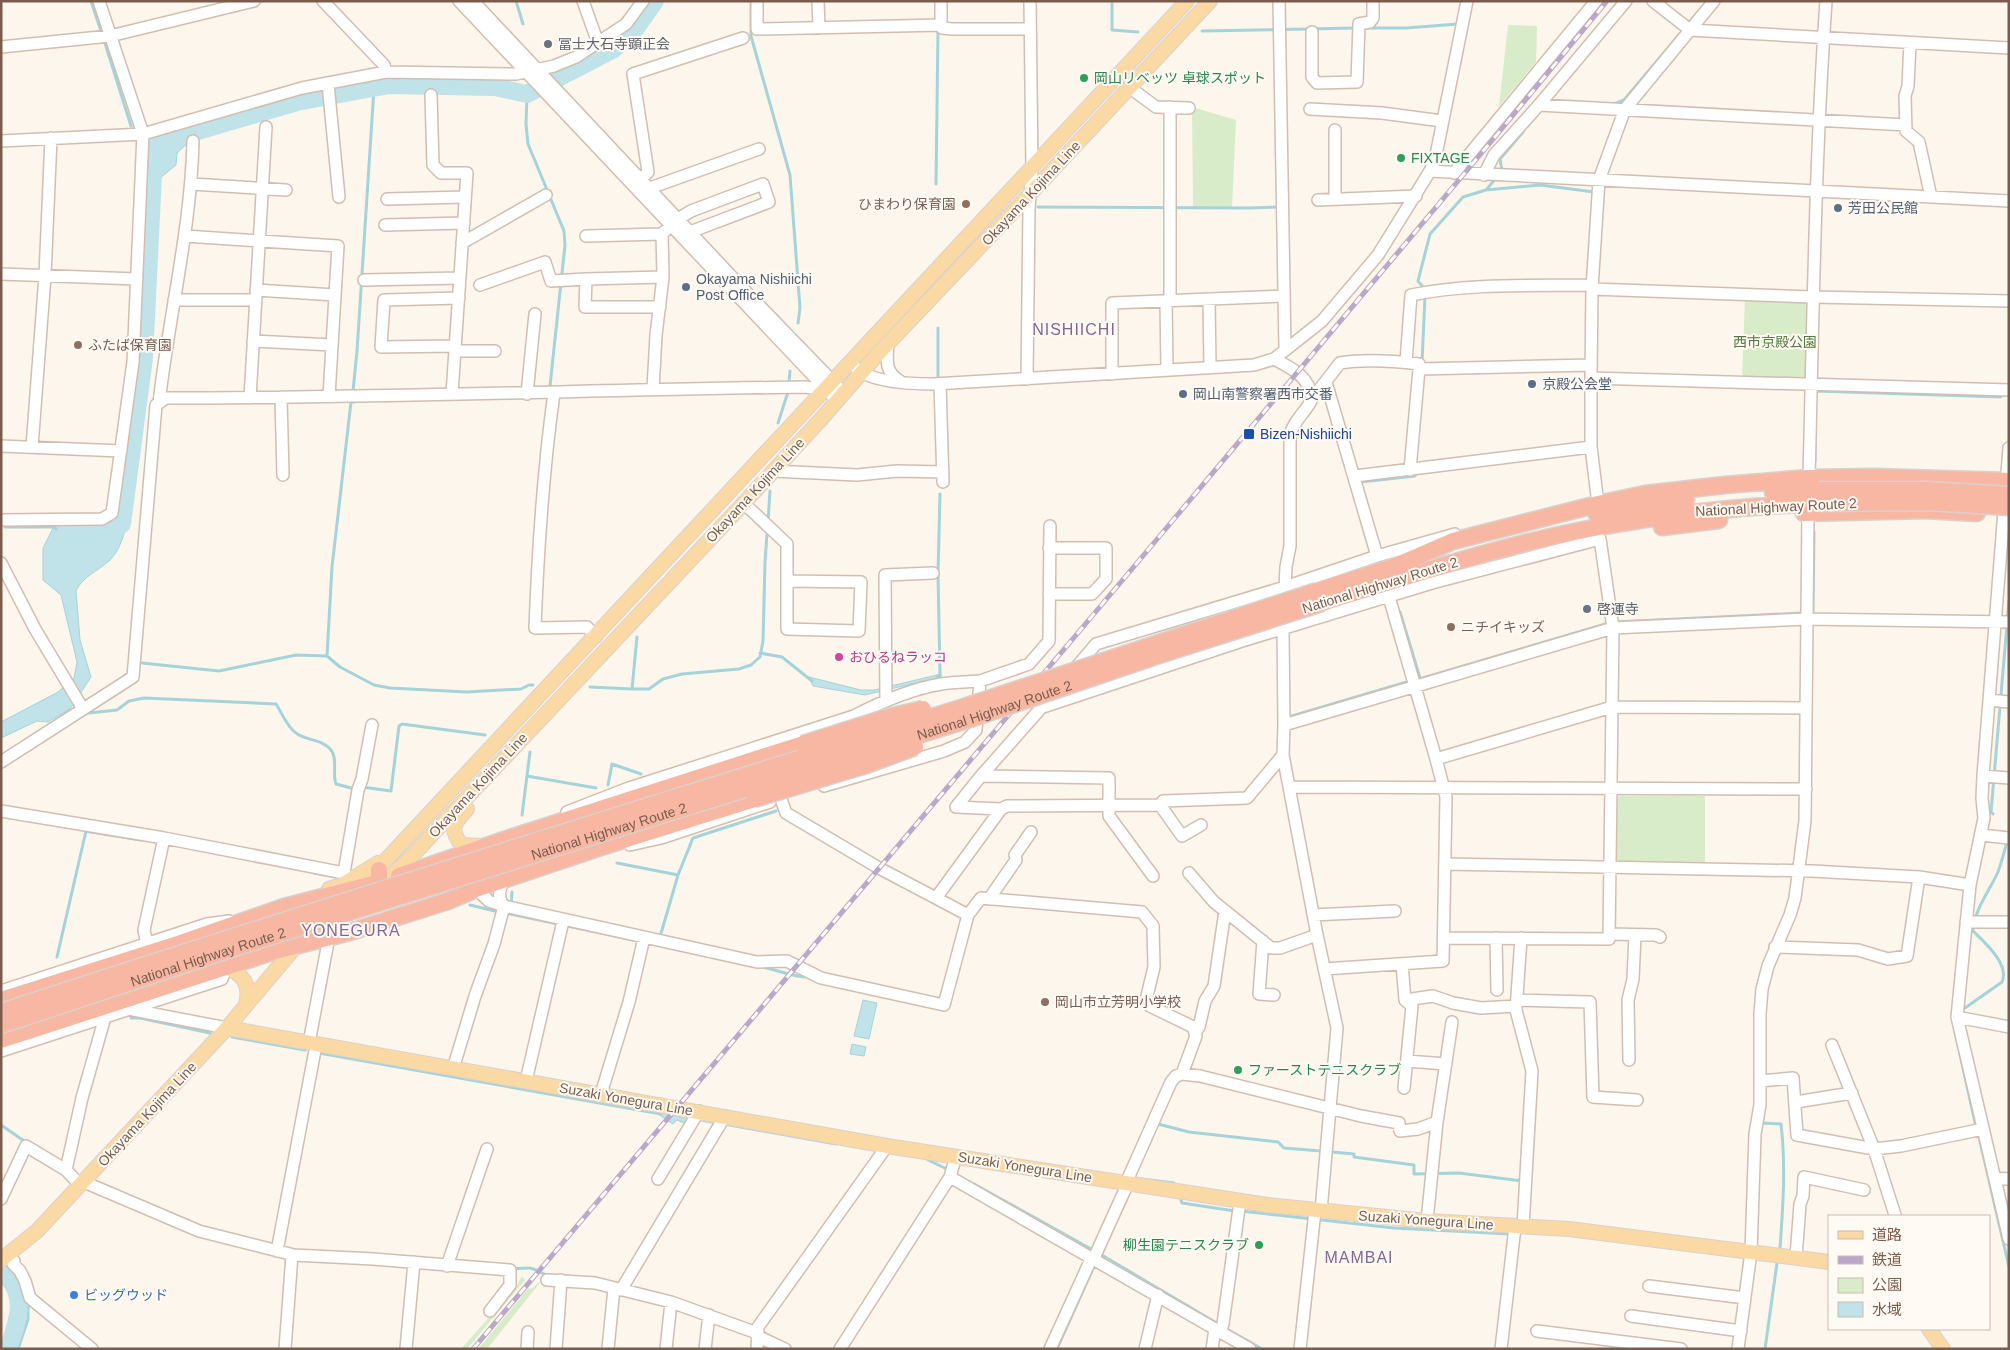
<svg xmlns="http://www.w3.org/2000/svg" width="2010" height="1350" font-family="Helvetica,'Noto Sans JP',sans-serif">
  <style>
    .green { fill: #d8ecc9 }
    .water { fill: #bfe3e8; stroke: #a5d3da }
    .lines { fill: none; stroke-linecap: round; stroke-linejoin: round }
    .stream { stroke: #a5d3da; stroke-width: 3 }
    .river { stroke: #bfe3e8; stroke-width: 18 }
    .minor-casing { stroke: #d1beb0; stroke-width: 14 }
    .major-casing { stroke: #dad1cd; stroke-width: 16 }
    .highway-casing { stroke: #dad1cd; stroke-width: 19 }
    .minor { stroke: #fff; stroke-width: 11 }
    .major { stroke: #fbd9a5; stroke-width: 14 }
    .highway { stroke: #f7b7a3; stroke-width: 16 }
    .rail-casing { stroke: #b9a8c9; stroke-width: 5 }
    .rail { stroke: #fffaf3; stroke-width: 3; stroke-dasharray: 9; stroke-linecap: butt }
    .highway-bridge-casing { stroke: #dad1cd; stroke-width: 19; stroke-linecap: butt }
    .highway-bridge { stroke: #f7b7a3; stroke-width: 16 }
    .worship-dot { fill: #6b7280; stroke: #fffaf3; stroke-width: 2 }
    .leisure-dot { fill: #2e9e5b; stroke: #fffaf3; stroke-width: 2 }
    .education-dot { fill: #8d6e63; stroke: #fffaf3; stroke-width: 2 }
    .service-dot { fill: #5c6f8a; stroke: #fffaf3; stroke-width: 2 }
    .transit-dot { fill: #1a4fb4; stroke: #fffaf3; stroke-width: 2 }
    .hotel-dot { fill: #d1479c; stroke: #fffaf3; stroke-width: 2 }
    .shop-dot { fill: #3f7fe0; stroke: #fffaf3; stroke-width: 2 }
    .labels { text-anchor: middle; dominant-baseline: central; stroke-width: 4; stroke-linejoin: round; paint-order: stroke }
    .worship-label { font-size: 14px; fill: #5b616d; stroke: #fffaf3; text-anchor: start }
    .leisure-label { font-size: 14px; fill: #27864d; stroke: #fffaf3; text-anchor: start }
    .street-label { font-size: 14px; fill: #7a5c4d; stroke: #fffaf3 }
    .education-label { font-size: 14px; fill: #785e54; stroke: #fffaf3; text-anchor: start }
    .service-label { font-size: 14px; fill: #4e5e75; stroke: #fffaf3; text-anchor: start }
    .park-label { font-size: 14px; fill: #537a41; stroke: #fffaf3 }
    .transit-label { font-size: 14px; fill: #164399; stroke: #fffaf3; text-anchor: start }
    .hotel-label { font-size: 14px; fill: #b23c85; stroke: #fffaf3; text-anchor: start }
    .shop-label { font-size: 14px; fill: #366cbe; stroke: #fffaf3; text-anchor: start }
    .quarter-label { font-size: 16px; letter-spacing: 1px; fill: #846695; stroke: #fffaf3 }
  </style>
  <rect width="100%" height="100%" fill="#fdf6ec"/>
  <path class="green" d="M1508,25L1537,26L1536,62L1499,106Z
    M1192,107L1236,120L1232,207H1193Z
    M1745,297L1804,299L1808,305L1806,381L1742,379Z
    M1620,796H1705V863L1619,862L1617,859V798Z
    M522,1276L525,1280L467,1349H461L516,1287Z
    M543,1279L487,1349H478L529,1288L531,1289Z"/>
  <path class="water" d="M187,128L191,140L177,153L176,165L160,178L144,179L149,137Z
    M55,524L126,525C124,537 118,553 109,561C98,571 82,577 76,591L80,640L91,677L70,709L48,722L37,721L1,738V722L58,692L74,678L77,662L61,595L43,580V548Z
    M941,674V677L865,695L813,686L809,677L861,690H874Z
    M863,1000L877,1003L869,1039L854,1036Z
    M852,1044L866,1047L864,1056L850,1054Z
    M658,1111L690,1116L686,1124L677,1120L673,1124L658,1114Z"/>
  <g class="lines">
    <path class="stream" d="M91,1L102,34
      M516,1L523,24
      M751,1V36L790,175L800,308L798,323
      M1112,1V30L1138,32
      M1688,24L1697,13
      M1367,28H1406L1458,24
      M1202,31L1355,28
      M104,40L131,126
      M527,94L526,124L528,144L564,231L565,245L550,386
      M1614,104L1624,100L1684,29
      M1502,171L1500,159L1523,132
      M936,184L938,30
      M1486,190L1497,177
      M1038,207L1248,208L1280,207
      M1422,363L1425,296L1424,288L1418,281L1430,234L1463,197L1486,190L1540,185L1594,192
      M938,377V328
      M353,391L357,351L374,88
      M1816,394V391L2001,397
      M778,423L788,392L790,371
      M1815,461V442
      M1361,483V482L1415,476V470
      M768,521L770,491
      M5,527H54L56,529
      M1400,612L1420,678
      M1810,613H1813L1814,532
      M1615,622L1803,613
      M760,653L782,657L812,681
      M327,656L332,567L351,402H354
      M142,663L219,671L296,655L327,656L340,667L374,685L390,688L467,692L521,689L529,685H533
      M937,676H940L938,574L940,494
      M1416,680L1609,623
      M590,687L632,689L637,637
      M632,689H649L663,679L682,674L739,669L751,665L760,657L763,641L765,562L767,534
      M89,713L117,710L129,701L144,698L276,704C282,713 287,727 296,733C306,741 323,739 331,750C338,758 332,774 336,784L351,788L355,787
      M1292,716L1410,681
      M527,776L596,788
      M608,785L612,764L641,774
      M362,787L391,791L399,726L402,724L485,735
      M1993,814L1991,812L2009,601
      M522,815L530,752
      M85,831L141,840
      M617,863L678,875L693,838L776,811
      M314,873L335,877
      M470,905L499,912
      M511,906L512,892
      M506,913L634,940
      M660,937L678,875
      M57,957L86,831
      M762,967C778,970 792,977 808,977
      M1965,1008L2002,982C2010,964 1984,942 1973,931C1974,910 1990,890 1998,872C2001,863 2004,854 2006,845
      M131,1018H140L210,1033
      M1955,1032L1976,1127
      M232,1037L305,1050
      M319,1053L661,1114
      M696,1119L717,1123
      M1762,1123L1781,1124C1786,1166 1783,1206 1780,1248
      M724,1124L836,1144
      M1158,1124L1189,1132L1278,1142L1284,1148L1321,1151
      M1,1125L27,1143
      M1978,1133L2009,1267
      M1332,1152L1354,1154V1157L1414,1165V1174L1459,1173L1522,1181
      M928,1160L949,1170
      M1142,1179L1174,1183L1175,1185
      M974,1184L1100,1254L1220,1325
      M1181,1200L1182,1203L1235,1211
      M1241,1211L1394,1228L1510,1234
      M513,1268C519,1269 523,1268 529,1268C536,1268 542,1275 549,1275
      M1225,1328L1262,1349
      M761,1331L773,1338
      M18,1349L28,1319V1302
      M1057,1349L1095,1264
      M1765,1349L1777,1263"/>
    <path class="river" d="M167,140L297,102L389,85L495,87L527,94L614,49L636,28L655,1
      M103,537L122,524L144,358L154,155
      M1,1271C29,1293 18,1321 8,1349"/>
    <defs>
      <path id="minor" d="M323,1L384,65L386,72
        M459,1L837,401
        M473,1L749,295L844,393
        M583,1L598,43
        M757,1V29L941,25V1
        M818,1L819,28
        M1279,1L1285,349
        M1653,1L1690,30L2009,48
        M941,25L942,28L952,29H1030
        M1312,32V77L1317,83L1357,82L1359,24L1370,22L1373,18V1
        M1910,43L1908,86L1905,96L1906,131L1919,142L1931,197
        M1,47L110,36L254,1
        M328,84L339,197
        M1129,87L1156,107L1189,108
        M431,95L433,165L441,173H467L452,394
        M1539,105L1906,125
        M1170,107V301
        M1310,109L1382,113L1442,121
        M1,141L143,134L302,88L386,72L516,74L554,66L576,57L626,24L643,1
        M1430,171L2009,201
        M1454,173L1596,1
        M1484,175L1494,155L1539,105L1626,1
        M637,183L648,172L633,74L743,38
        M192,184L286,190
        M650,188L759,149
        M387,199L465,197
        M1335,199V130
        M1318,200L1416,196
        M385,225L464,223
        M185,236L338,246L329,396
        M586,236L662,234
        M462,243L546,195
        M1,274L137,279
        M364,280L460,278
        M480,285L545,262L551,281L586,279
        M1592,289L1812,297L2009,301
        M256,290L335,295
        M1209,299L1210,367
        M174,300H255
        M1166,301L1167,370
        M660,307H585L586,279L663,277
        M253,341L332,345
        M888,343C887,359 884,372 900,381
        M455,346L381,347L384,300L459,298
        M455,351H495
        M1274,359L1322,321L1378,255L1430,171L1435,160L1467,1
        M1406,362L1411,295C1469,283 1532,286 1592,285
        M856,368C872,383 912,384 934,384L1254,365L1274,359C1292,368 1310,377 1312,399C1306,412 1293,421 1290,435V546L1286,567L1283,629L1284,725L1283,755L1317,935L1337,1028L1321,1211
        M1112,374V303L1284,296
        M1591,378L2009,390
        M1027,379L1029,209L1032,168L1030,1
        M1326,382L1377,556
        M940,384L943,482
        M653,389L656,335L663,277L662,234L678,219L691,211L763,184L769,202L690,232
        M554,393C543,471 538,549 535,628L587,627L596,637
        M527,394L535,314
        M281,397L283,475
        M250,398L266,127
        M1312,399L1340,363C1365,359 1394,361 1419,364V369L1591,365
        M159,403C169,315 191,229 193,141
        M1,446L121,451
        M32,447L45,276L51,138
        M2009,448L1983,776L1982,798L1984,818L1970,885L1957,1017L2009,1239
        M1410,470L1419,369
        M772,471L857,475L897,471L943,472
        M1355,476L1591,447
        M1809,478C1813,319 1815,160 1826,1
        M743,504L750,509L787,544V629L859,631L861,582L787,581
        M1590,505L1598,504L1591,447V378L1592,289L1599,180L1625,109L1714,1
        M1,520L102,519L112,513L133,362L143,134L99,1
        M1,563L35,629L83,709
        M1049,594H1092L1106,579V548H1049
        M1073,671L1096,644L1285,587L1377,556L1455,534
        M980,681L1029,664L1049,641L1050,526
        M1989,700L2009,702
        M886,701L885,575L933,573
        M1043,707L1242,641L1432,583L1600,539L1613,628L1609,939L1444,938
        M1284,725L1613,628L1807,619L2009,622
        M1436,759L1612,707L1806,708
        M1,762L133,677L156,405L166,398C379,398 591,390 803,387L826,389
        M981,776L1109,778V816L1153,876
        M1983,776L2009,778
        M1289,787L1806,789
        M781,799L786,813L879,868L968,915
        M1160,805L1163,801L1247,798L1283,755
        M956,807L981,776L1056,691
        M1001,809L1007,806L1160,805L1182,836L1201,825
        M1,811L164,838L344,873L353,879
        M567,812L629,788L854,716C881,702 911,689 941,684C954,682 967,682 980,681L976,730L965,742L944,751L824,786
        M1981,835L2009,838
        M630,845L661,838L770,802
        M1445,864L1812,871L1919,877L1970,885
        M344,873L358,790L362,779L372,725
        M1189,873L1214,902L1271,948H1280L1317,935
        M476,889L489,901L504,906L757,962L787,961L821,978L944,1005L968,915L981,898L1142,912L1153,926L1154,967L1146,1000L1150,1006L1193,1027L1196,1036L1182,1074L1200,1076L1361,1116L1399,1123L1400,1131L1418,1129L1437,1122
        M936,898L1001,809L956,807
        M989,899L1016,860L1015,855L1031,832
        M1313,915L1395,911
        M1966,922H2009
        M1609,934L1656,935L1660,937
        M1496,938L1497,990
        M1521,938L1516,1010L1532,1071L1523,1227
        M1263,941L1259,994L1274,995
        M147,944L144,930L164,838
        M1775,947L1858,950L1888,959L1907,956L1919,877
        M1402,964L1405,1000L1412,1006L1404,1088
        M1324,969L1443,961L1446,797L1436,759L1389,597
        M1,991L207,924L229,921
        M1405,1000L1433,996L1453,1003L1481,1008L1516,1006
        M1517,1000L1590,1002L1593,1097L1637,1100
        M133,1010L227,1028
        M1957,1017L2009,1027
        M1195,1032L1199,1027L1205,1001L1214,986L1225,911
        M309,1043L329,937
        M1832,1045L1874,1149L1895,1215
        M1,1051L222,979L226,967
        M1629,1060L1628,1000L1633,979L1635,935
        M1407,1061L1446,1064
        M453,1069L475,996L494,944L504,906C497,898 499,887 505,879
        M526,1081L563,921
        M1760,1081L1793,1078L1797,1135L1874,1149L1901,1146L1983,1129
        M601,1094L629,1002L644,938
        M1796,1102L1852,1093
        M66,1170L82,1098L105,1017
        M950,1177L1250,1349
        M1995,1178L2009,1179
        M658,1179L699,1111
        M84,1182L199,1231L294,1255L373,1259L510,1270V1285L490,1311
        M1126,1183L1171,1082L1176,1076L1182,1074
        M1,1199L26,1146L66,1170L80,1185
        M1427,1221L1437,1122L1452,1022
        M277,1251L316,1045
        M7,1255L14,1261L13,1264L20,1271L25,1281L30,1298L92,1349
        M1796,1257L1800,1204L1803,1196L1804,1177L1864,1190
        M1094,1258L1128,1183
        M447,1266L487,1149
        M547,1280L595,1283L671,1302L757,1333
        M1649,1286L1745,1298
        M621,1290L725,1116
        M1631,1316L1741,1331
        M1537,1331L1681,1349
        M1220,1332L1223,1324L1240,1201
        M757,1336L785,1349
        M285,1349L292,1255
        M406,1349L414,1262
        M527,1349L528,1332
        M556,1349L561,1280
        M608,1349L614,1288
        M666,1349L671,1302
        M705,1349L709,1315
        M757,1349L758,1327L887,1146
        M840,1349L950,1177L956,1156
        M1050,1349L1092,1257
        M1145,1349L1158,1295
        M1212,1349L1215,1329
        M1300,1349L1315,1211
        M1501,1349L1515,1227
        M1738,1349L1751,1252L1755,1134L1760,1105V1014L1762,989L1768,966L1790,915L1795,898L1805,821L1808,513"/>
      <path id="major" d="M467,809C455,822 448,829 462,845L483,846
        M371,876L1187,1
        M329,889L342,885L378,863
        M375,892L410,858L743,504L822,418L877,355L1030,194L1210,1
        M226,967C243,974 251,985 246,1004
        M227,1028L887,1146L1267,1205L1427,1221L1569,1229L1829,1262
        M1,1260L37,1231L80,1185L227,1028L296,946L322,921
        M1929,1329L1943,1349"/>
      <path id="highway" d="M1773,492L1819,490
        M1804,513L1926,510L1977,513
        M1597,515L1686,500
        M1662,527L1719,520
        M1393,567L1453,541L1598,504L1645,494L1725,485L1809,478L1874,477L2009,481
        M1317,591L1403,564
        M1322,603C1389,582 1456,560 1525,543C1622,519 1721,507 1820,503
        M379,870V882L386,893
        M399,876L513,837L803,744
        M1,1000L172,946L284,907L373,884
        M1,1040L275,951L350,932L448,901L476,889L598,848L754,799"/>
    </defs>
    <use href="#minor" class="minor-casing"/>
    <use href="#major" class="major-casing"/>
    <use href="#highway" class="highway-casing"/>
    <use href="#minor" class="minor"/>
    <use href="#major" class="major"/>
    <use href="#highway" class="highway"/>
    <defs>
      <path id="rail" d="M473,1349L1153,544L1495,137L1607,1"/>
    </defs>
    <use href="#rail" class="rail-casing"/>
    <use href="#rail" class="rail"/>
    <defs>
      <g id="highway-bridge">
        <path d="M1819,490H1927L2009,495"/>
        <path d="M1820,503L1928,502L2009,507"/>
        <path d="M803,744L885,718L923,709"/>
        <path d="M754,799L866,765L915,747"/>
        <path d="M1,1012C320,907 641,809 961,708C1080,670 1198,629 1317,591"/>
        <path id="s1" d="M1,1025L243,945L970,719L1162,654L1322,603"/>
      </g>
    </defs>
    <use href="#highway-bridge" class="highway-bridge-casing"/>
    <use href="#highway-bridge" class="highway-bridge"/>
  </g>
  <g class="worship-dot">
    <circle cx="548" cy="44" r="5"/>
    <circle cx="1587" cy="609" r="5"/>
  </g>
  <g class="leisure-dot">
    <circle cx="1084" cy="78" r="5"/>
    <circle cx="1401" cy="158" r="5"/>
    <circle cx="1238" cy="1070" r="5"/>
    <circle cx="1259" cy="1245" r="5"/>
  </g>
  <g class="education-dot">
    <circle cx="966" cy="204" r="5"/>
    <circle cx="78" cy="345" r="5"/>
    <circle cx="1451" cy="627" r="5"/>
    <circle cx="1045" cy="1002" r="5"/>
  </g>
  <g class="service-dot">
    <circle cx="1838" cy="208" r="5"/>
    <circle cx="686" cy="287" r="5"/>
    <circle cx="1532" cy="384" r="5"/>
    <circle cx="1183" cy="394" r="5"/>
  </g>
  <rect class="transit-dot" x="1243" y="428" width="12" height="12" rx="2.5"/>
  <circle class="hotel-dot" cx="839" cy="657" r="5"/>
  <circle class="shop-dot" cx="74" cy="1295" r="5"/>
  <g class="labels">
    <g class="worship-label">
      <text x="558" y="44">冨士大石寺顕正会</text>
      <text x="1597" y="609">啓運寺</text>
    </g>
    <g class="leisure-label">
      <text x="1094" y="78">岡山リベッツ 卓球スポット</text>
      <text x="1411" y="158">FIXTAGE</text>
      <text x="1248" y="1070">ファーストテニスクラブ</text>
      <text x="1249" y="1245" text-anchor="end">柳生園テニスクラブ</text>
    </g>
    <g class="street-label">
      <text transform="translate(1031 193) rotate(-47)">Okayama Kojima Line</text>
      <text transform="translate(755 490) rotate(-47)">Okayama Kojima Line</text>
      <text transform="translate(1776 507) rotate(-3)">National Highway Route 2</text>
      <text transform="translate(1380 585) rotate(-17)">National Highway Route 2</text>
      <text stroke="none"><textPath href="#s1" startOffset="1042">National Highway Route 2</textPath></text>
      <text transform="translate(478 785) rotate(-47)">Okayama Kojima Line</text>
      <text stroke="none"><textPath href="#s1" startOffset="638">National Highway Route 2</textPath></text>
      <text stroke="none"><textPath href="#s1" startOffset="218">National Highway Route 2</textPath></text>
      <text transform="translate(626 1099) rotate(10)">Suzaki Yonegura Line</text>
      <text transform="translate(147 1114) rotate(-47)">Okayama Kojima Line</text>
      <text transform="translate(1025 1167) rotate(9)">Suzaki Yonegura Line</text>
      <text transform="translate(1426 1220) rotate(4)">Suzaki Yonegura Line</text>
    </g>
    <g class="education-label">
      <text x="956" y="204" text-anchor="end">ひまわり保育園</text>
      <text x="88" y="345">ふたば保育園</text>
      <text x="1461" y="627">ニチイキッズ</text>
      <text x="1055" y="1002">岡山市立芳明小学校</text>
    </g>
    <g class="service-label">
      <text x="1848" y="208">芳田公民館</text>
      <text x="696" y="279">Okayama Nishiichi<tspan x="696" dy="16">Post Office</tspan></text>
      <text x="1542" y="384">京殿公会堂</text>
      <text x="1193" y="394">岡山南警察署西市交番</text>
    </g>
    <g class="park-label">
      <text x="1775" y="342">西市京殿公園</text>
    </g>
    <g class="transit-label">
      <text x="1260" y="434">Bizen-Nishiichi</text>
    </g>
    <g class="hotel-label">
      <text x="849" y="657">おひるねラッコ</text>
    </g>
    <g class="shop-label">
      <text x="84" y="1295">ビッグウッド</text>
    </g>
    <g class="quarter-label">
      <text x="1074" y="329">NISHIICHI</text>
      <text x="351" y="930">YONEGURA</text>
      <text x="1359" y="1257">MAMBAI</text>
    </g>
  </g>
  <rect width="2010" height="1350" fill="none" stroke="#7a5c4d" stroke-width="5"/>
  <rect x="1828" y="1215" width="162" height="115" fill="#fffaf3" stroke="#cabbb1"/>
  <rect x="1838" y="1231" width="25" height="8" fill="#fbd9a5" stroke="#cabbb1"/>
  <text x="1872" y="1240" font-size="15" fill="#7a5c4d">道路</text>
  <rect x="1838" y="1256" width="25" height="8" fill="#b9a8c9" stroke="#cabbb1"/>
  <text x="1872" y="1265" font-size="15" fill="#7a5c4d">鉄道</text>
  <rect x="1838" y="1278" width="25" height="15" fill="#d8ecc9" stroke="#cabbb1"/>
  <text x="1872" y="1290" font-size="15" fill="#7a5c4d">公園</text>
  <rect x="1838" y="1302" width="25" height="15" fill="#bfe3e8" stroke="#cabbb1"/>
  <text x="1872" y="1315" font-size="15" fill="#7a5c4d">水域</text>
</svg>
